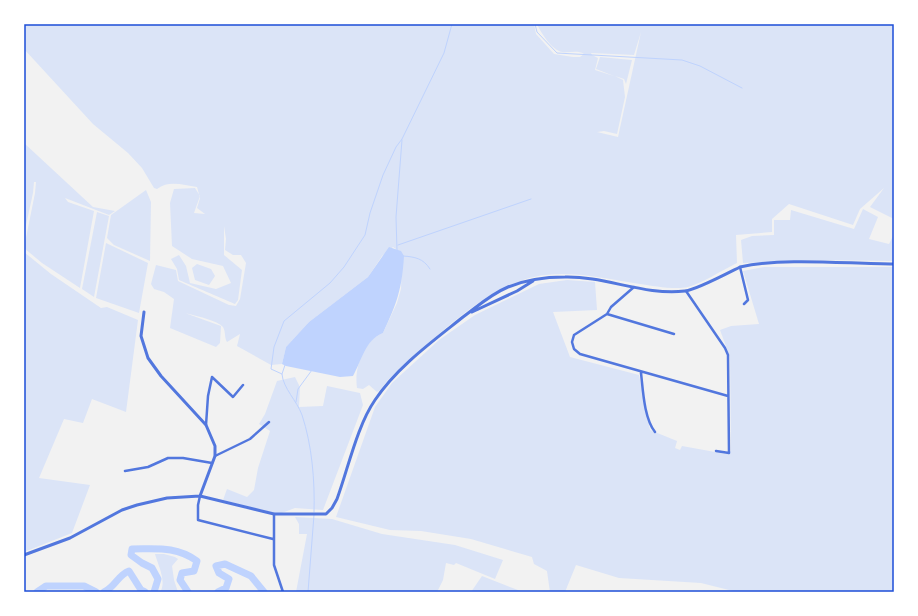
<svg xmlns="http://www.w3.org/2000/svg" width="918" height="616" font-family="Raleway,sans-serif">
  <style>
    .green { fill: #dbe4f7; fill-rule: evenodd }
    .water { fill: #bfd3fe }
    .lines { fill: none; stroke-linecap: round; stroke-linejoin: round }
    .stream { stroke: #bfd3fe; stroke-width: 1 }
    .river { stroke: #bfd3fe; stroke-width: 7 }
    .minor { stroke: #5277de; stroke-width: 2.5 }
    .tertiary { stroke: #5277de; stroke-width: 3 }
    .neatline { fill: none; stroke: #1d4ed8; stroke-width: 1.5 }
  </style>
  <rect width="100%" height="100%" fill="#f2f2f2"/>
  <path class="green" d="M24,24H534L536,34L554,54L573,57H580L584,54C578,50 570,53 562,52C552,50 541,33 537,24H894V219L870,207L884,188L860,209L853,225L789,204L772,219V232L736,235L737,263C722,270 703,283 688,287C675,290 653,286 640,284C607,279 568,269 534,277C482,288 428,345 388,380L379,391L377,392L369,385L363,389L357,388C354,368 363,341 383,333L397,303L401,289L402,253L393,247L382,256L368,277L309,322L286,347L282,364L271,365L237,346L240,334L227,342C224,337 226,332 223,327C219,321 193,315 185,313L221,326L220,343L216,347L170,328L174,299L164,292L154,289L151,284L156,265L176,270L178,281L229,305L236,306L240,299L246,263L241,255H233L225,250L226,239L224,226V255L242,270L238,300L235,304L179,280L177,269L171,259L179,255L186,266L190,283L216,289L231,283L223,266L192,259L172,246L170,203L174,189L195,188L200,196L194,213L205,214L197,208L200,198L197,187C183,185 169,180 157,189L154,188L142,168L128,153L93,124L24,49ZM641,32L618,137L597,132L604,131L617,134L625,97L623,80L615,76L624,79L626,84L632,60L600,57L596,69L614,76L595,70L598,58L592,55L591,53L634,55Z
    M24,143L93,207L115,211L109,215L65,198L68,202L94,211L80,288L42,263L24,248L35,193L36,182H34L33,193L24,234Z
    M146,190L151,202L150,261L114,245L107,238L111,215Z
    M863,209L878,217L869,239L889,244L894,234V261L817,260L743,263L741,240L752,236L774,235V220H790L791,210L854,229Z
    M97,212L109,216L94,297L82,289Z
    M106,243L148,263L139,313L96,298Z
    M24,252L51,274L101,308L107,307L138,320L126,412L92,399L83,423L64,419L39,478L90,485L72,533L24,552Z
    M197,264L211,269L215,276L209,285L195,280L192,268Z
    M764,267H894V592H737L701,583L619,578L576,565L565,592H550L547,571L534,564L532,557L471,539L421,531L390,530L336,517L375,407L392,383L439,340L475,315L539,284L567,280L595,282L597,310L553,312L570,357L639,375L650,430L677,441L675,448L680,450L682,446L726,454L731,451L730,357L720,330L731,326L759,324L743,271Z
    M295,377L300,387L299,407L323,406L327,386L360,393L363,405L323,510L295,508L279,514L223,500L227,489L247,497L254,490L258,468L270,431L259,424L265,414L277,381Z
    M295,517L332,519L382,534L455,545L503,560L495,579L456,563L454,565L446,563L443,580L437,592H296L307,534H299V524Z
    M164,554L175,557L178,559L172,566L174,580L178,592H160C167,582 158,565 155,554Z
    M482,576L523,592H471Z"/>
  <path class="water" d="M389,247L401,251L404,256C402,289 397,303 383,333C365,340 362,360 353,376L340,377L286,366L282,364L286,347L309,322L368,277Z"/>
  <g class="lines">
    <path class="stream" d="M535,24L537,32L557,53L682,60L700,66L742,88
      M398,245L531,199
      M397,250L396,217L402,140
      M403,256C415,257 423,258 430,269
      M282,374L285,365
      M296,402L298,389L312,370
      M314,512C315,481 312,445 302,415C297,401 283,388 282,374L271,369L274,347L284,321L330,283L344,267L365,235L370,213L383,175L396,147L402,139L444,53L452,24
      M308,592L314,515"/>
    <path class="river" d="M37,592L46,586H84L96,592
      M104,592C115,587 118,575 129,571L141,590L145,592
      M154,592L158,579L152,568L142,563L131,555L132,549C157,549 176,546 197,561L194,571L182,573L180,580L188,592
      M218,592L226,588L229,579L219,573L216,566L225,564L251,576L264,592"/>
    <path class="minor" d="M740,267L748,300L744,304
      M634,287L611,307L607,314L574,335L572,342L574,349L580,354L728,396
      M686,291L725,348L728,355L729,453L716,451
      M607,314L674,334
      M641,373C643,390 644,418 655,432
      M206,425L208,396L212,377L233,397L243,385
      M215,456L250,439L269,422
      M125,471L148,467L168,458H183L212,463
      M200,496L198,505V520L273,539
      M274,514V565L283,592"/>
    <path class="tertiary" d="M472,312L517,291L533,281
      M200,496L274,514H326L332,508L337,499C348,469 357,426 375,400C397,367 433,341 463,317C478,306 491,294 508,287C525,280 546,277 565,277C605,276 645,296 685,291C696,290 728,273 740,267C787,257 846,264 894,264
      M24,555L70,538L122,510L137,505L167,498L200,496L215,456V446L206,425L161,376L148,358L141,336L144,312"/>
  </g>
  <rect width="918" height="616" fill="none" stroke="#ffffff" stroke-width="50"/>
  <rect x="25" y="25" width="868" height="566" class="neatline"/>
</svg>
